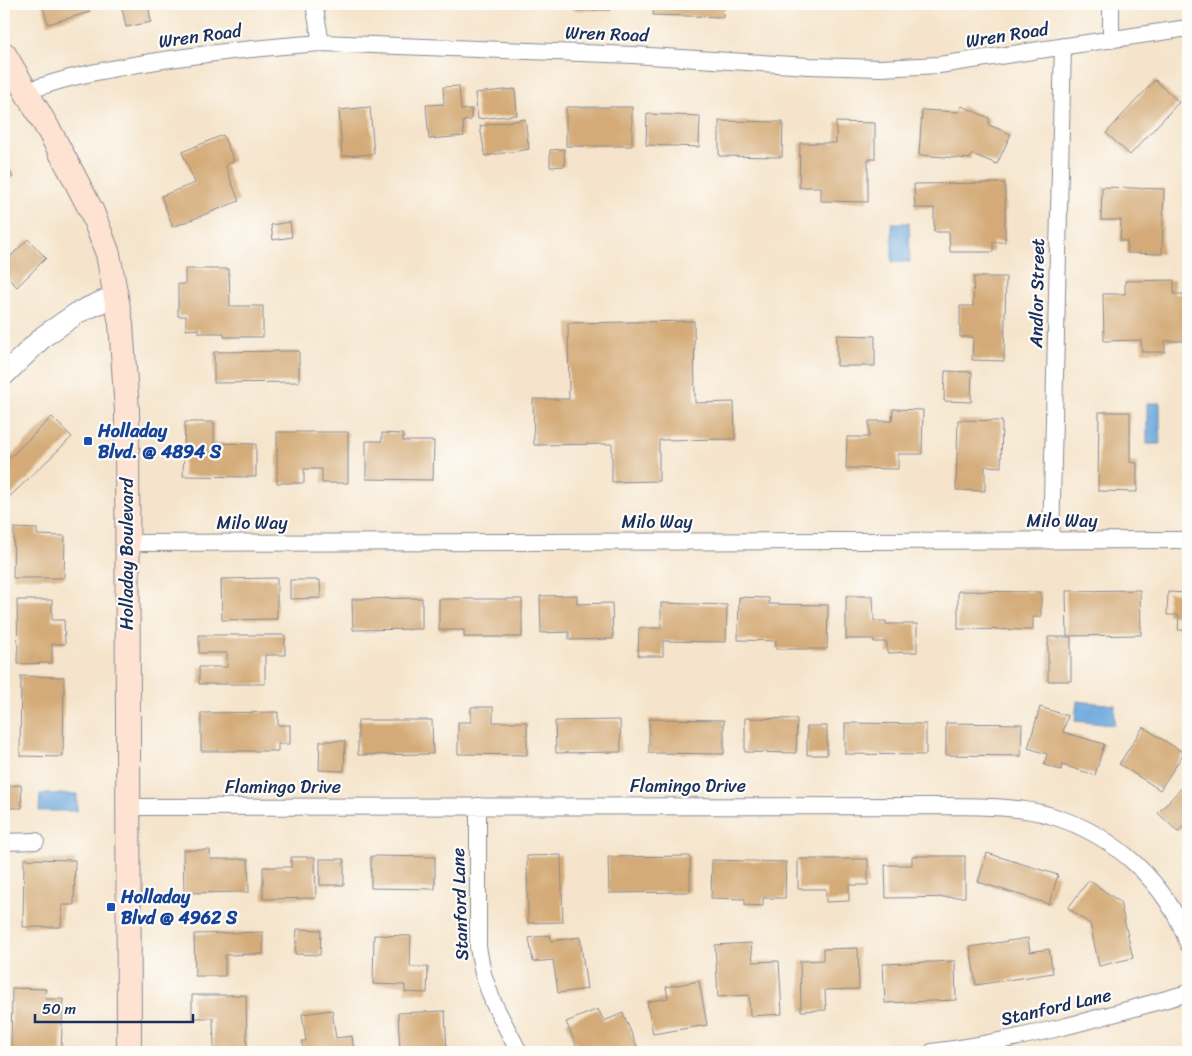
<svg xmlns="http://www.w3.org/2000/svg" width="1192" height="1056" font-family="Sriracha,sans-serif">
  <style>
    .water { fill: #6aa6db; stroke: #426a9c }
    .building { fill: #d4ab78 }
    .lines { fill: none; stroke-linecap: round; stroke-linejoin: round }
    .minor-casing { stroke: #888a94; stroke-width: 18 }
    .tertiary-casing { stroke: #888a94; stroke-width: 23 }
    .secondary-casing { stroke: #888a94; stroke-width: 26 }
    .minor { stroke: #fff; stroke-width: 16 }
    .tertiary { stroke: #fff; stroke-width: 21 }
    .secondary { stroke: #fee3d2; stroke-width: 24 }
    .transit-dot { fill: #1a4fb4; stroke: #fdfcf7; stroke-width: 2 }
    .labels { text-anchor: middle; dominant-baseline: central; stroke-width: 4.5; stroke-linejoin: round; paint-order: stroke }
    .street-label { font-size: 18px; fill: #1b2f5e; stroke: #fdfcf7 }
    .transit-label { font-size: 18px; font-weight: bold; fill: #164399; stroke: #fdfcf7; text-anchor: start }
  </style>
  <rect width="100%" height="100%" fill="#fdfcf7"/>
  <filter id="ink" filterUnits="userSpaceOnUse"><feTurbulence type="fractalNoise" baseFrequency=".02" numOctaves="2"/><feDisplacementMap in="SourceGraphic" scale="10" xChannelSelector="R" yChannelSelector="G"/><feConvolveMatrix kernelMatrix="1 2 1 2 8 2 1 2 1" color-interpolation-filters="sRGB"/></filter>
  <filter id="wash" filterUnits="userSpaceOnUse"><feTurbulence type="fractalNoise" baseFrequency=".0096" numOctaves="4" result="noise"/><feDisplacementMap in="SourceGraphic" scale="20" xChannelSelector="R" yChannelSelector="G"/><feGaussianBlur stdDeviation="1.12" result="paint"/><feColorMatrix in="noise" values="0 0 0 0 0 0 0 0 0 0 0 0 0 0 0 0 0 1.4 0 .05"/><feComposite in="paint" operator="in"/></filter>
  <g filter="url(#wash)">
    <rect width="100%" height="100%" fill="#f5e4cb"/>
    <path class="water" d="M892,223H909L910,262H892Z
      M1147,403H1160V444H1147Z
      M1077,701L1115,705L1114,725L1075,721Z
      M40,794H77V811H39Z"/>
    <g id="blocks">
      <path class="building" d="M42,4H87L90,12L48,24Z
        M121,4H148L151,22L126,27Z
        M167,4H193V5L167,9Z
        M574,4H610V10H574Z
        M654,4H724L723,17L653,15Z
        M1155,80L1179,102L1130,155L1106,133Z
        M459,86L461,110L471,109V120L463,121L464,136L429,139L426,105L444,104L443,87Z
        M515,89L517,115L478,119L475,93Z
        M962,106L989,118V125L1011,134L997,164L972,154L970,159L919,155L922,110L959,112Z
        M370,107L374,154L342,156L339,110Z
        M566,107H632V146H566Z
        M647,114L700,116L699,147L646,145Z
        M525,119L529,149L485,156L480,126Z
        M719,121L783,122L782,157L719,156Z
        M836,122L875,123V159H868V202L821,201V187H799L800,143H836Z
        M223,135L234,161L225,165L239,201L173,227L161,196L195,183L182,152Z
        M564,149L565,166L550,167V150Z
        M4,158L13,177L4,181Z
        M1005,183V242H993V252H950L949,232H934V208H915L914,184Z
        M1102,187L1164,189L1162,254L1127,253V241H1120L1121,220H1101Z
        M290,222L292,237L273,240L271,225Z
        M28,239L46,258L17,287L4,274V263Z
        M185,269H229L230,306H263V337H224V333H199V329L186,330V316H178V284H185Z
        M974,277H1006L1004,361L972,360L973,337H960V306H973Z
        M1174,280V294H1184V341H1165V352H1142L1141,340L1104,341L1103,294H1125V281Z
        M694,321L695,403L734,402L735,439L659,440V481L612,482V444L534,445L533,399H569L568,323Z
        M837,335L875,336V366H837Z
        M299,351V382L214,383V352Z
        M945,371L972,372L971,402L944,401Z
        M893,409L923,410L922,454H898V469L846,468L847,437H869V421H892Z
        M1099,412H1130V462L1137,463V492L1098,491Z
        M52,417L72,437L5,501L4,500V463Z
        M958,420L1002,421L1001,467L985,466V491L956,490Z
        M185,422H214V443L256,444V477L183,476Z
        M277,432H348V483H322V469H304V483H277Z
        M382,433L403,434V441H434L433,480L366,479V441H382Z
        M14,528L37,529V535L65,536L64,578H13Z
        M277,578V619L222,620L221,579Z
        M290,580H320L321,598L290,599Z
        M1140,590L1141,635L1067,636L1066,591Z
        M958,591L1041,592V617H1033V630L958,629Z
        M1168,592L1188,593V630H1178L1179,615H1167Z
        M577,595V604L612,603L613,639L569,640V632L541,633L540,596Z
        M846,596H873L874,621H886V624H917V652L887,653V642H874V639H846Z
        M739,597L769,598V604L828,605L827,649H776V641L738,640Z
        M422,598V629L353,630L352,599Z
        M439,599H522V637H464V630H439Z
        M17,600H52V620H64L65,644H52V663L18,664Z
        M661,603L727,605L726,642L663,641V656H638L639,628H661Z
        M199,635H285V655H265V684H199V667H227V653H199Z
        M1048,637H1071V681H1048Z
        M21,676L64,677L63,757L20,756Z
        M471,707H493V722H527V755L458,754V722H471Z
        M1040,707L1068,716L1063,732L1104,744L1095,775L1062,765L1061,770L1044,765L1047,754L1028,748Z
        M278,712V725H290V744H278V751H201V713Z
        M745,718L797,719L796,753L745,752Z
        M649,719L724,720V754L649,753Z
        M358,720H432L433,754L358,755Z
        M620,720L621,752L556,753L555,721Z
        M845,723L926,724V755L845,754Z
        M946,723L1022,724L1021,756L946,755Z
        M807,726H827V755H807Z
        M1143,727L1184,753L1160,790L1119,764Z
        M320,741H345L344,771L319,770Z
        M1188,781V821L1178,832L1158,813Z
        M21,785L22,808H4V786Z
        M183,850H210V859H248L249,892L184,893Z
        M987,853L1058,875L1049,904L978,882Z
        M561,855L563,922L528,923L527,856Z
        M371,856L435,857V889L371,888Z
        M690,856V892L609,893L608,857Z
        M912,856H965V897L886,898L885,865H912Z
        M291,857H315L316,898L263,899V867H291Z
        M24,859L75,860L74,905H62L61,927H23Z
        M320,859H344V885H320Z
        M798,859H868V885H849V901L826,902V889H798Z
        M712,860L786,862L785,898H763V906L745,905V899L711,898Z
        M1089,880L1120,902L1133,958L1099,966L1090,924L1068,908Z
        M297,929L321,930L320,955L295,954Z
        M263,932V954L225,955V976H195L194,934Z
        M374,935L411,936L410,967H428L427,993L405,992V985L373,984Z
        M550,935L551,941L580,937L587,989L558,993L553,960L533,962L529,938Z
        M1028,938L1030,952L1049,949L1053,973L976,985L970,947Z
        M751,943L753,962L779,961L782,1014L750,1016L749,995L718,997L715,945Z
        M858,948L859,989L825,990L826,1010L801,1011L800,961L823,960V949Z
        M955,961L956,1000L885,1003L883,964Z
        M699,981L707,1025L653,1034L647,1002L668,998L666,987Z
        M12,988L46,989L45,999H63L61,1052H11Z
        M192,995H246L247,1049L214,1050L213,1018H192Z
        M598,1009L604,1021L623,1013L638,1049L631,1052H579L566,1022Z
        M332,1010L336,1038L352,1036L354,1052H303L302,1041H306L302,1014Z
        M445,1011L447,1052H400L398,1013Z"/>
    </g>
  </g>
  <g filter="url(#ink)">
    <use href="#blocks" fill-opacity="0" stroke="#888a94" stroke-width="1"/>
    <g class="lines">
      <defs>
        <path id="minor" d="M314,4L321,43
          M1111,40V4
          M26,91C43,86 60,80 78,76C157,58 240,49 321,43L633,55L809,66L881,68L939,65L1188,28
          M1051,541L1063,46
          M127,543L1188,540
          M478,806V947L483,974L493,1002L519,1052
          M129,807L950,806C984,807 1019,806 1052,816C1113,834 1168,883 1188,944
          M4,842L36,841
          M932,1052C1019,1041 1104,1017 1188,993"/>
        <path id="tertiary" d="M4,375L44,336L79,312L117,295"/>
        <path id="secondary" d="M4,54L51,134L72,173L92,212L108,254L121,324L127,411L129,1052"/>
      </defs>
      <use href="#minor" class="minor-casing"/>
      <use href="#tertiary" class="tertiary-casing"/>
      <use href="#secondary" class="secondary-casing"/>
      <use href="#minor" class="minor"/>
      <use href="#tertiary" class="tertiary"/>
      <use href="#secondary" class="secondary"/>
    </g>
  </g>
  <g class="transit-dot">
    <rect x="83" y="436" width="10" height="10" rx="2.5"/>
    <rect x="106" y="902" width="10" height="10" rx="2.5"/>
  </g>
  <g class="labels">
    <g class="street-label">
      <text transform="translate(607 34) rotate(2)">Wren Road</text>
      <text transform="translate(1007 35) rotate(-9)">Wren Road</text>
      <text transform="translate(200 36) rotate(-8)">Wren Road</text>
      <text transform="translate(1037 293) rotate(-89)">Andlor Street</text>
      <text x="1062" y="521">Milo Way</text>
      <text x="657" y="522">Milo Way</text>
      <text x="252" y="523">Milo Way</text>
      <text transform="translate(127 554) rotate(-90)">Holladay Boulevard</text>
      <text x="688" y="786">Flamingo Drive</text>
      <text x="283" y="787">Flamingo Drive</text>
      <text transform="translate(460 904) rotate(-92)">Stanford Lane</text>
      <text transform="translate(1056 1007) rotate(-13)">Stanford Lane</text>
    </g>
    <g class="transit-label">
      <text x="98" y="431">Holladay<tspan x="98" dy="21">Blvd. @ 4894 S</tspan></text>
      <text x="121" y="897">Holladay<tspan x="121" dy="21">Blvd @ 4962 S</tspan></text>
    </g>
  </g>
  <rect width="1192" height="1056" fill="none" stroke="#fdfcf7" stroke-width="20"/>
  <path d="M35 1014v8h158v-8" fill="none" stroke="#1b2f5e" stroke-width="2.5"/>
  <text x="42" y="1014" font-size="15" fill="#1b2f5e" stroke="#fdfcf7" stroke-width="4" paint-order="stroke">50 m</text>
</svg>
